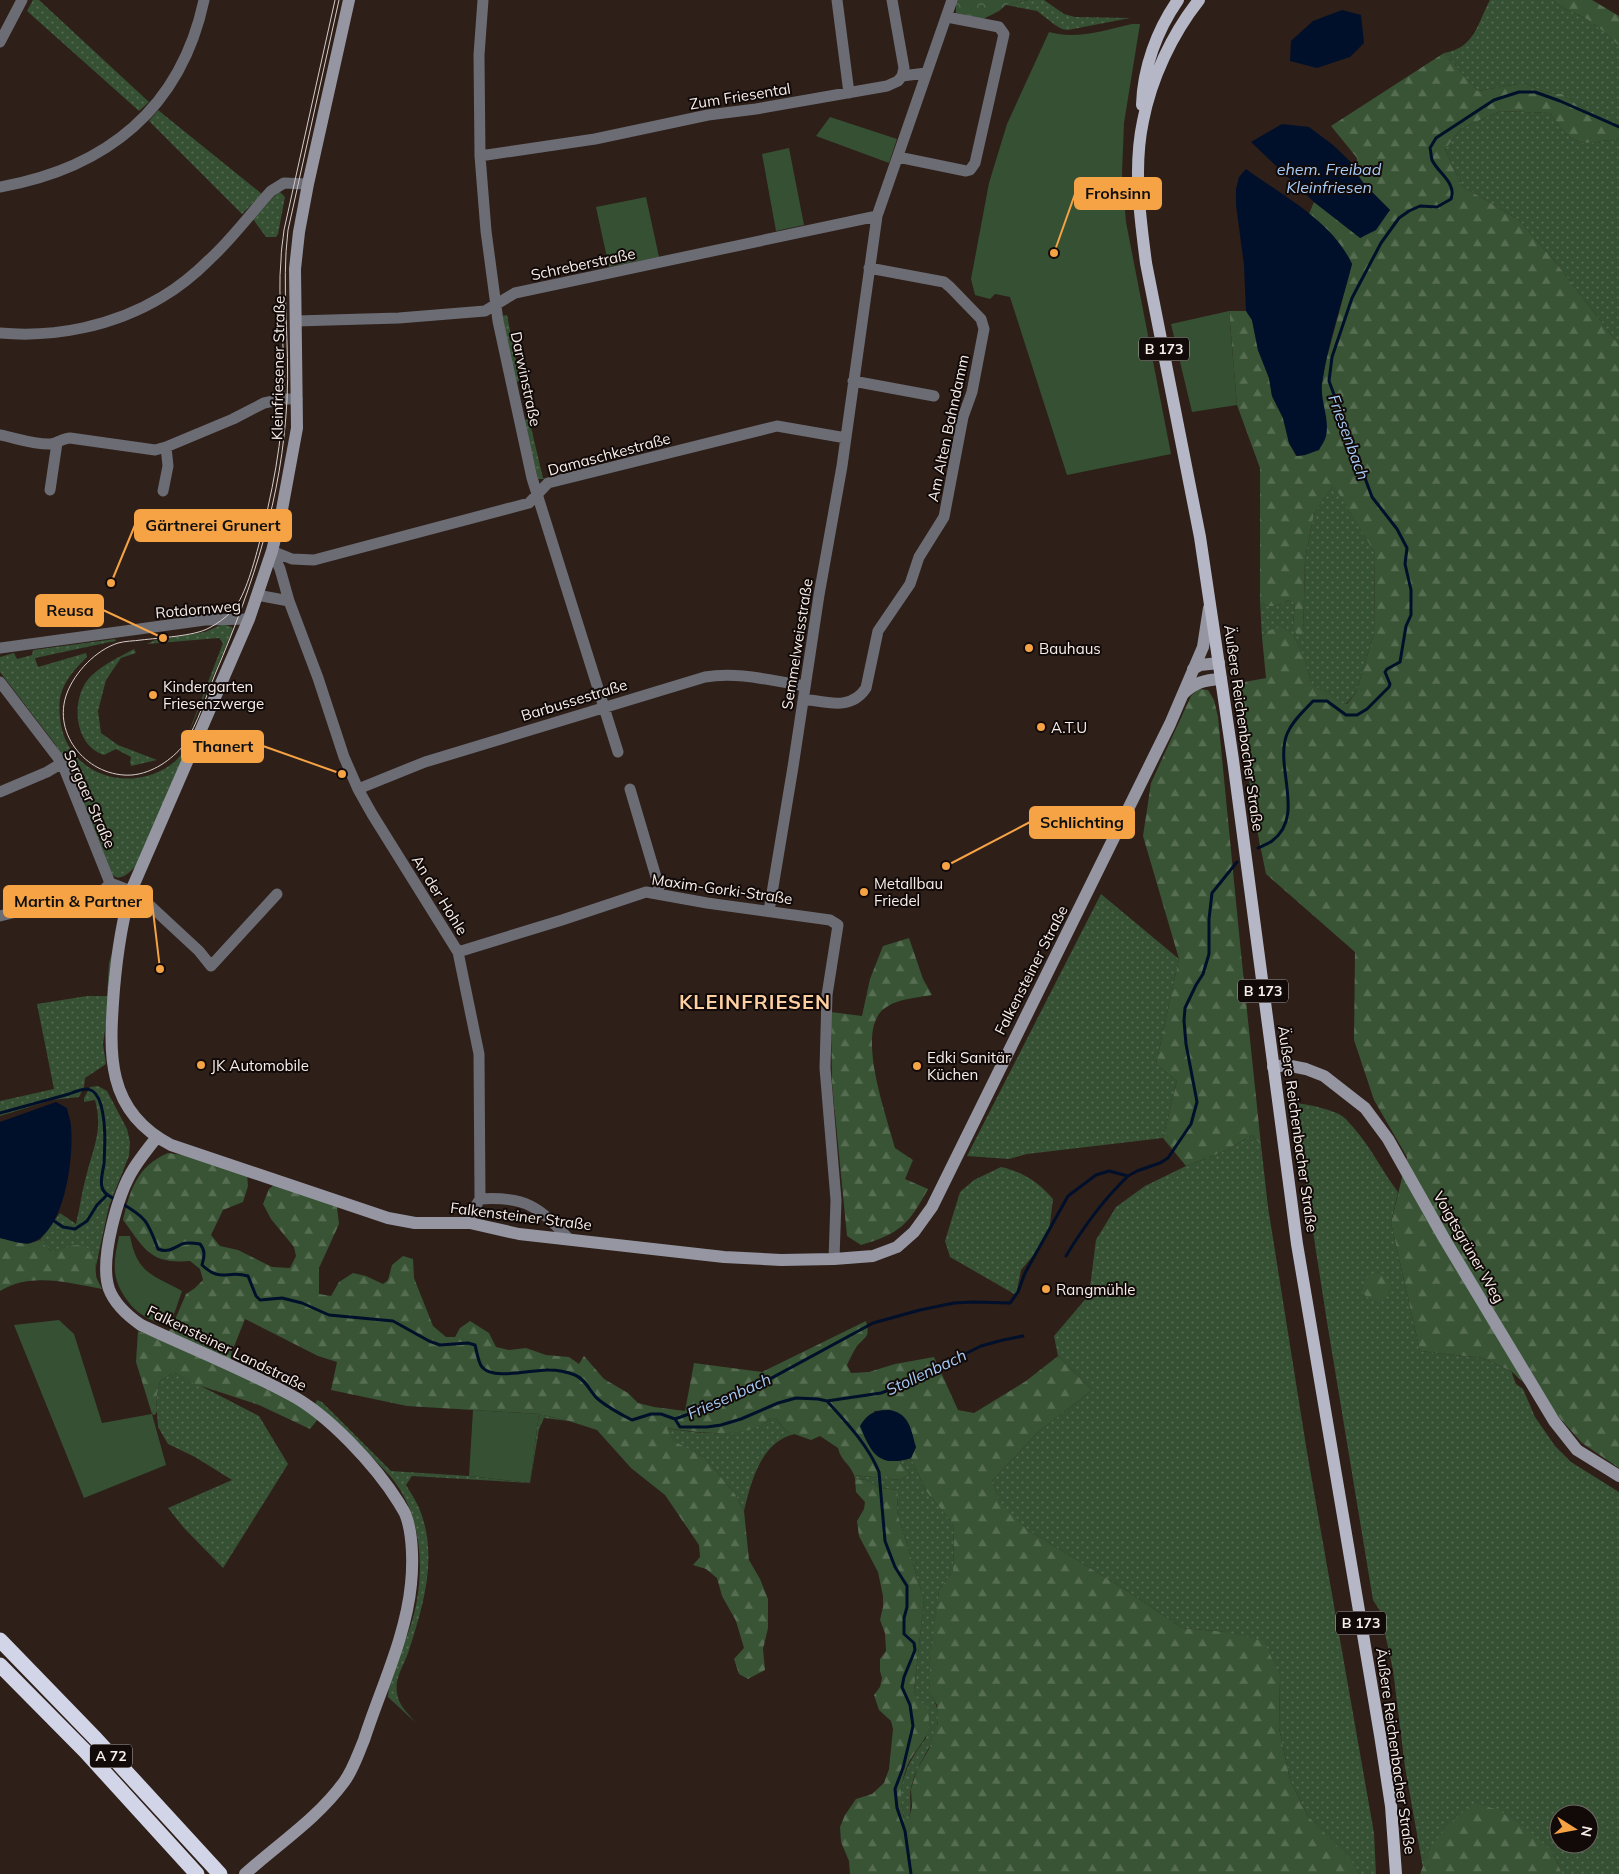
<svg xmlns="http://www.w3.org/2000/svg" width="1619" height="1874" font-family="Mulish,sans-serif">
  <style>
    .grass { fill: url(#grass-dots); fill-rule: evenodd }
    .forest { fill: url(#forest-firs) }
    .park { fill: url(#park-crowns) }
    .garden { fill: #365033 }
    .water { fill: #00102a }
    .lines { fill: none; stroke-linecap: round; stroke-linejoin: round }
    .stream { stroke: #00102a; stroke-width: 3 }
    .street { stroke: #6b6c74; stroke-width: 11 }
    .secondary { stroke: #9596a2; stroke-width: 12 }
    .primary { stroke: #b5b7c6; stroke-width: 12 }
    .highway { stroke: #d2d5e7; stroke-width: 15 }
    .tram { stroke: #d7ccc8; stroke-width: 1 }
    .poi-dot { fill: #f5a345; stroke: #110a08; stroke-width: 2 }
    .labels { text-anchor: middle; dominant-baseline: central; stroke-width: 4; stroke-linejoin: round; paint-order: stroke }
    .shield { fill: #110a08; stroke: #b2a9a6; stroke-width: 1 }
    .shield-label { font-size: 14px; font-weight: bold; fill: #f7ede9 }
    .street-label { font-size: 15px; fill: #f7ede9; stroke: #110a08 }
    .poi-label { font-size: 15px; fill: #f7ede9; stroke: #110a08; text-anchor: start }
    .water-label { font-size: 16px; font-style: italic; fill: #a6cbf6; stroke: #110a08 }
    .district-label { font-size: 20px; font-weight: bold; letter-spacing: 1px; fill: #fecfa1; stroke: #110a08 }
    .leader { fill: none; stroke: #f5a345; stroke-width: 2 }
    .callout-dot { fill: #f5a345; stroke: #110a08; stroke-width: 2 }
    .callout { fill: #f5a345; stroke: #f5a345; stroke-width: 2 }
    .callout-label { font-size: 16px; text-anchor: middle; font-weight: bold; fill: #111 }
  </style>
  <defs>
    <pattern id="grass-dots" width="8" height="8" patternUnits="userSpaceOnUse" patternTransform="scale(1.25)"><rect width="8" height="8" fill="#365033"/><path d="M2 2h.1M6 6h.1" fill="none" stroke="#546a51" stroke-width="1.8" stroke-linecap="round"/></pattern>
    <pattern id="forest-firs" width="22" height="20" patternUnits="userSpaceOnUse" patternTransform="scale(1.25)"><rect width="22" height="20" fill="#385435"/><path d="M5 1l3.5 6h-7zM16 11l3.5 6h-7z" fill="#566d52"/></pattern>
    <pattern id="park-crowns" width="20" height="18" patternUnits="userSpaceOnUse" patternTransform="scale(1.25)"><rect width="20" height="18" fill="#365033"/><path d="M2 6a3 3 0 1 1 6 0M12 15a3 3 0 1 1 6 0" fill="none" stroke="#546a51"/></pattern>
  </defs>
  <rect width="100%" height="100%" fill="#2e1f19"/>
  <path class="grass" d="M33,0H39L149,102L139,111L27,11Z
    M1028,0H1044L1064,14L1075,17L1130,18L1068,30L1062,29L1055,25L1037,11L1006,5Z
    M1490,0H1553C1562,8 1570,11 1581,16C1595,23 1608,35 1619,46V127L1596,117L1562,94L1544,92L1524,83L1478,91L1444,53C1475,48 1477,24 1490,0Z
    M158,110L262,194L242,214L149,121Z
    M1500,111L1550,113C1558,124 1566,138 1580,142C1589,145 1607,138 1619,140V345L1557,264L1519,220L1462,186L1445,150L1460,129Z
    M279,191L285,197L278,234L276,237H266L253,219Z
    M507,315L520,381L516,382L501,316Z
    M529,419L543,478L547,479H538L524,420Z
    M1333,483L1375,553L1374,634L1356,693L1346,704L1336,702L1311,683L1303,655L1293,635L1267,631L1262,637L1260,602C1272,610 1277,605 1288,600L1295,603L1293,624L1303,635L1305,559L1314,514Z
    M223,624L232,627L233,630L187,737L223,643L219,638L147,644L155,640L205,632Z
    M115,639L116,641L110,642L35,658L38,667L86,653L87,657C77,667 67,677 62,691C59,699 59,708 60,717C64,772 125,795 169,766C180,759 186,748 193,737L138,863C131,872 119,885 110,872L72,773L55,744L0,672V657L14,653L17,659L32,655L33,650Z
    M134,649L136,653L121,658L106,680L98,711L101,733L118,745L157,760L131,766L130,762L131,757L116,749L104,755C73,745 70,697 91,676C104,664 119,657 134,649Z
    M1101,894L1179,959L1156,1064L1177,1081L1163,1138L1027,1154L1009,1159L967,1156Z
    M115,942L109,1002L103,1044L106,1064L85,1078L84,1087L79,1097L52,1100L0,1116V1101L54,1089L37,1004L87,996H107L109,963Z
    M98,1086L107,1091L127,1129L130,1142L129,1156L109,1206L96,1266L93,1254H54L40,1240L60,1213L76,1224C80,1207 82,1190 87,1173C94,1145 103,1130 95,1100L84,1102V1098L90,1087Z
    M1293,1103C1304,1103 1334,1110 1342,1116C1346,1118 1350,1124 1353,1127C1371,1147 1382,1171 1398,1192L1391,1223L1420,1351L1483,1358L1511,1371L1516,1384L1523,1389L1535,1417L1555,1446L1571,1462L1619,1492V1874H1562L1552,1851L1430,1848L1423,1868L1405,1767L1393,1670L1380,1611L1373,1600L1327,1322ZM1559,1814H1589V1844H1559Z
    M1252,1135L1261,1145L1268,1207L1307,1452L1374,1833L1376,1874H1359L1350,1860L1308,1816L1290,1780L1279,1728L1280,1677L1226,1632L1182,1628L1129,1592L1028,1530L1000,1504L992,1481L1037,1433L1092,1390L1058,1356L1054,1336L1089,1295L1096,1240L1116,1207L1145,1186L1186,1166L1225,1151Z
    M1001,1167C1023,1172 1038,1182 1053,1199L1049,1231L1038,1250L1021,1270L1016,1295L950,1257L945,1241L960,1192L974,1180Z
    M174,1372L259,1416L288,1464L223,1568L184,1528L168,1508L232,1480L195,1457L168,1444L158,1427L156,1399L160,1381Z
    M317,1400L322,1402L391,1471L469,1476L530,1483L539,1414L569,1421L544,1418L539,1429L530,1483L412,1476L406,1485C412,1495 419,1505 422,1516C437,1560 423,1607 409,1650C405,1664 394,1678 397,1693C398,1705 408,1713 415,1722L388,1697C389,1671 405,1645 412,1621C426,1574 423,1514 390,1476C367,1450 340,1428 315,1405Z
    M770,1418H776L786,1431L795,1434C761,1441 751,1482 744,1511L735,1494L705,1458L671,1440L667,1428C693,1433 750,1440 770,1418Z
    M911,1458L926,1491L954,1525L953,1571L939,1590L929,1691C931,1695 935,1700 936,1705C946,1735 916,1760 911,1788C909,1798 912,1806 909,1818H904C895,1786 907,1763 926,1738L914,1690L924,1600L897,1512L898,1490L881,1488L866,1480L855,1479L854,1475L900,1480L910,1474L900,1461Z"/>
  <path class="forest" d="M1553,0H1592L1619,16V46C1608,35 1595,23 1581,16C1570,11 1562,8 1553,0Z
    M1444,53L1478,91L1524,83L1544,92L1562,94L1596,117L1619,127V140C1607,138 1589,145 1580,142C1566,138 1558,124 1550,113L1500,111L1460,129L1445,150L1462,186L1519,220L1557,264L1619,345V1468L1582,1443L1549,1406L1511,1371L1483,1358L1420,1351L1391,1223L1407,1157L1374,1100L1354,1040L1355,952L1266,874L1257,830L1234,684L1266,678L1262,637L1267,631L1280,627L1293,635L1303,654L1311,683L1336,701L1347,704L1356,693L1374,634L1375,553L1333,484L1314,514L1305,559L1303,635L1296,634L1293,624L1295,603L1288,600C1277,605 1272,610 1260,602V468L1237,405L1229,311H1246L1252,320L1258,350L1269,378L1272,396L1283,418L1289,443L1296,456L1305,455L1326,420L1321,395L1322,384L1326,361L1352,264C1342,243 1327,229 1309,214L1314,202L1361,238L1390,210L1365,185L1356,173L1357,158L1331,126Z
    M1198,689L1208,690L1214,700L1218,717L1241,953L1261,1145L1252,1135L1225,1151L1186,1166L1163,1138L1177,1081L1156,1064L1179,959L1143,836L1151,783L1191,696Z
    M909,938L923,979L932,995C915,998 890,999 879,1014C859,1042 887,1117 895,1148L913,1160L905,1179L928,1189C908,1225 901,1233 861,1245L847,1236L832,1083L831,1012L862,1016L870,979L883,946Z
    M168,1153L183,1155L247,1174L248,1186L243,1202L223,1210L211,1235L220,1246L238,1250L272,1267L290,1268L296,1256L294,1247L271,1219L263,1204L269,1189L276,1183L337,1207L339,1224L319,1268V1294L331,1296L339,1282L353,1273L366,1276L383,1284L388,1280L392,1265L403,1256L413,1259L414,1278L433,1326L446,1337H455L460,1328L470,1321L489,1333L496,1347L509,1350L526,1348L546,1355L569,1357L579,1364L584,1356L604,1379L628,1393L638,1403L654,1407L685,1411L694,1363L762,1372L866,1321C870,1337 867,1335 857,1346C853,1352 850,1359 847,1365L851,1373L869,1372L895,1364L934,1357L958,1410L974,1413L1026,1381L1058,1356L1092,1390L1037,1433L992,1481L1000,1503L1028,1530L1129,1592L1182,1628L1226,1632L1264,1641L1280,1677L1279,1728L1290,1780L1308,1816L1351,1860L1359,1874H850L849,1861L841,1842L840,1827L845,1815L856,1799L872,1794L884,1783L889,1769L893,1729L891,1721L879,1710L874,1695L880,1687L882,1678L880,1671V1659L886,1651L885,1633L880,1620L883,1607V1596L878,1572L859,1536L857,1521L864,1509L865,1502L856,1492L855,1479L866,1480L881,1488L898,1490L897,1512L924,1600L914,1690L917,1700L927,1705C935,1743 915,1742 905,1772C900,1787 900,1804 904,1818H909L912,1807L911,1789L917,1770L929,1749L938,1723L937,1705L929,1691L931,1657L939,1590L953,1571L954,1525L926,1491L911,1458L916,1447L890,1410L874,1411L887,1461H900L910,1474L900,1480L854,1475C849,1463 841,1461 838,1448L820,1436L811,1440L786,1431L776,1418H770C749,1441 695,1432 667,1428L672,1440L705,1458L735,1494L744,1511L749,1560L760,1579L768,1599V1628L763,1649L765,1670L748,1679L739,1674L734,1659L744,1648L736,1621L722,1596L717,1578L706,1569L693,1565L700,1557L699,1545L665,1495L631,1468L597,1430L569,1421L539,1414L407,1406L331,1390L337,1362L318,1356L245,1319L231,1354L232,1370L308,1409L318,1419L310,1429L259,1405L195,1384L174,1372L160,1381L156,1399L157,1411L155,1415L152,1414L136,1362L138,1331L159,1339L171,1329L186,1294L195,1288L203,1280L200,1269L190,1261C149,1264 145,1249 123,1220C130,1190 137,1166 168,1153Z
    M0,1238L28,1244L40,1240L54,1254C66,1247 83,1238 93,1254C97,1260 95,1268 96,1274C96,1279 100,1284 102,1289C68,1283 31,1272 0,1291Z
    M1370,1274H1381L1390,1284L1387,1297L1381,1301L1370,1299L1362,1293L1365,1281Z
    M1474,1803L1499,1810L1530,1832L1552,1851L1562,1874H1420L1430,1848L1449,1824Z"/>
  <path class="park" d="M956,0H1028L1006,5L999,11L983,19L956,13Z"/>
  <path class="garden" d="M1132,24H1140L1124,123L1122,174L1126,222L1171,454L1067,475L1010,297L995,294L990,299L975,295L971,279L989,183L1007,124L1049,32C1076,40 1105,30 1132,24Z
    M830,117L897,139L889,163L816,136Z
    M789,148L804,225L776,231L762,154Z
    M646,197L659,257L609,267L596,207Z
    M1229,311L1237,405L1192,412L1171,324Z
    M119,1236H130C137,1273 151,1274 182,1291L170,1326C161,1323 151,1321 144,1316C137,1312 131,1306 127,1300C110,1277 114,1261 119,1236Z
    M59,1320L74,1334L102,1423L152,1414L166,1465L84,1498L14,1325Z
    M473,1410L539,1414L530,1483L469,1476Z"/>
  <path class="water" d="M1342,10L1361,15L1364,43L1350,57L1317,68L1290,61L1291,41L1313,21Z
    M1282,124L1309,127L1333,145L1355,166L1356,173L1365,185L1390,210L1376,230L1360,238L1314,202L1251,142Z
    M1246,169C1283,196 1332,221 1352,264C1342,303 1328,343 1322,383C1320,401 1330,419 1326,436C1325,441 1321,446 1319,450L1305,455L1297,456L1289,443L1283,418L1272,396L1269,378L1258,350L1252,320L1246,311L1244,265L1236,205V189L1239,177Z
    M56,1102L67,1108C68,1114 71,1121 71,1127C74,1157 65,1234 30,1243C22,1245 9,1240 0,1238V1122Z
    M890,1410C910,1414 911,1430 916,1447L911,1458C878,1468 871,1453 860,1426C868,1413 875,1410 890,1410Z"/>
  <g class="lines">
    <path class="stream" d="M1258,848C1262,846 1268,844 1272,841C1306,816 1274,767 1287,734C1292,721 1304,711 1313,701H1327L1346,715H1357L1367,709L1389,687L1390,684L1385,672L1387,669L1400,662L1406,626L1411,615V590L1405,564L1407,548L1397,529L1372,497L1329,381L1332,357L1352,298L1381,243L1399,218L1409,211L1420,206L1437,207L1451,199C1457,183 1438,173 1432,160C1431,156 1431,152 1430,148L1436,138L1494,100L1519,92H1535L1560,101L1619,127
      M0,1113L69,1094C85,1087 95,1085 101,1105C106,1125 105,1143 104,1164C103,1170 100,1181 102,1187C103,1194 111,1197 116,1200
      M121,1203C147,1218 148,1222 158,1249C168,1253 174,1248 182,1244C187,1242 194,1243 200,1244C206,1251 204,1257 202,1265C221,1283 227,1270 248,1276L256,1296L260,1300L282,1298L302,1303L329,1315L393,1321L429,1341L440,1345L468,1343L475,1345C477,1352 478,1362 482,1367C493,1381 534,1369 549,1370C559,1370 567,1372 575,1375C587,1380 590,1393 599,1400C609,1408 620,1414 632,1420L651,1414H661L675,1419L717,1404L734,1393L746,1392L873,1323L920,1310L954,1303L973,1302L1010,1303L1018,1292L1025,1273L1068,1196L1096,1175L1109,1171L1128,1176L1137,1171L1160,1163L1168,1158L1191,1124L1197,1102L1186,1044L1184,1021L1185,1008L1196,985L1203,974L1209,954V919L1212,893L1237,862
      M54,1221L63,1227L75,1229L87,1221L97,1205L107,1195
      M1066,1256C1084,1226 1102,1201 1128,1176
      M827,1401C846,1422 868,1445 879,1472L885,1541L895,1567L907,1586V1607L904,1618V1634L914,1643L915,1650L904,1677L902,1687L910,1705L913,1726L903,1768L895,1789L897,1808L905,1831L911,1874
      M675,1419L680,1427H707L721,1425L741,1419L778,1403L796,1398L818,1399L827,1401L881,1393L903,1385L981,1346L1003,1340L1023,1336"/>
    <path class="street" d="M483,0L479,55L480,156L486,231L498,321L532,478L618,752
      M837,0L849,93
      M892,0L904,68L902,76
      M0,42L22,0
      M480,156L595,139L708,115L756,109L887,86L898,81L902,76L926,73
      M898,157L966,171L970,170L975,163L1004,34L999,27L947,17
      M0,187C107,168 181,108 204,0
      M296,321L399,318L485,311L515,293L877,216
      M0,333C55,338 114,326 162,297C179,287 196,273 210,259C232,239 251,213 271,191L284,183L308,184
      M853,381L934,396
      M0,435C16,438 35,445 51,444C58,443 63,438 70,438L155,450L166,447L233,419L264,403L283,399H297
      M50,490L57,443
      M163,491L168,466L166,447
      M272,551L280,569L289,601L318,678L344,757L358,789L372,814L458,952L479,1054L480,1199L475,1207L470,1223
      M272,551L292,559L314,560L529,503L548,483L777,426L846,438
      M257,595L289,601
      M0,648L205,620L249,619
      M0,682L62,763L110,883
      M804,699C827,702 851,711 866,688L878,631L910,584L919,557L944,517L963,417L972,392L984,329L981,319L950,287L944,282L869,268
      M358,789L425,762L705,677C738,671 772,681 805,686
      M630,789L659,887L657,893
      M0,792L47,772L62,763
      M110,883L131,891L144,900L199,951L211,966L277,894
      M769,911L793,767L819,595L842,466L877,216L952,0
      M0,916L103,891L110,883
      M458,952L562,920L646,892L707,903L830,920L838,925L827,995L825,1068L836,1200L834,1259
      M480,1199C526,1196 539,1207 569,1239"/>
    <path class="secondary" d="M349,0L308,184L299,232L295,269L297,428L281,515L272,551L249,619L131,891C121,923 117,955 114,989C109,1053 105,1111 171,1145L388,1218L415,1223H470L519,1234L724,1257L781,1260L834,1259L873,1256L897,1247L914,1232L932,1207L1170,724L1203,647L1209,608
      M1193,669L1200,665L1219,663
      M1183,694C1195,682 1205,680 1221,679
      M1273,1067L1286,1065L1306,1069L1324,1076L1365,1108L1388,1139L1445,1240L1554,1421L1577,1450L1619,1476
      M157,1137C149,1147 141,1157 134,1168C118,1193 99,1260 109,1289C115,1305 128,1316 141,1325C190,1348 243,1369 289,1394C328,1414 376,1466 399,1503C401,1507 405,1512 406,1516C413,1535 413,1565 411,1584C406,1637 380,1690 364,1740C358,1754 353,1770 344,1782C317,1819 278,1844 245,1874"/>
    <path class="primary" d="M1199,0C1172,34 1151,79 1143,121C1133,168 1140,216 1146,263L1200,537L1233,760L1297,1244L1380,1735L1391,1806L1396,1874
      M1142,105C1143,68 1157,30 1178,0"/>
    <path class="highway" d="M0,1640L96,1739L220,1874
      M0,1665L85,1751L197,1874"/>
    <path class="tram" d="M335,0L284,230C283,240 281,250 281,260C277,301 285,343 284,384C283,440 272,495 258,548C253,566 244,600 231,612C225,618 217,624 209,628C195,636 158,638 141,640C134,641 125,641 118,643C96,650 75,672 67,693C51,735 89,778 132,775C153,773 171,760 184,745C198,723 206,696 216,672C254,583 282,497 287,400C290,343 281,287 288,230L339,0"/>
  </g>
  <g class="poi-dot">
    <circle cx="1029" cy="648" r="5"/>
    <circle cx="153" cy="695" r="5"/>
    <circle cx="1041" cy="727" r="5"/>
    <circle cx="864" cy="892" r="5"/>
    <circle cx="201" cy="1065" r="5"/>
    <circle cx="917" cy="1066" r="5"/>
    <circle cx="1046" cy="1289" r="5"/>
  </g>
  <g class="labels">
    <g class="shield">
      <rect x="1139" y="337.5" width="50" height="23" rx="4"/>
      <rect x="1238" y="979.5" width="50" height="23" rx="4"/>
      <rect x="1336" y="1611.5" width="50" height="23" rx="4"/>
      <rect x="90" y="1744.5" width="42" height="23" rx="4"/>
    </g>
    <g class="shield-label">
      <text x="1164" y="349">B 173</text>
      <text x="1263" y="991">B 173</text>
      <text x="1361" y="1623">B 173</text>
      <text x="111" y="1756">A 72</text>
    </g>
    <g class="street-label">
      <text transform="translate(740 96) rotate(-9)">Zum Friesental</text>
      <text transform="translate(583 264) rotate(-12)">Schreberstraße</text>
      <text transform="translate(278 368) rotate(-89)">Kleinfriesener Straße</text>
      <text transform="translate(526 379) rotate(78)">Darwinstraße</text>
      <text transform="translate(948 428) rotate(-78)">Am Alten Bahndamm</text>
      <text transform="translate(609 454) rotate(-15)">Damaschkestraße</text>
      <text transform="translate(198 609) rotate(-5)">Rotdornweg</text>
      <text transform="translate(797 644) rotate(-81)">Semmelweisstraße</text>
      <text transform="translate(574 700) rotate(-17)">Barbussestraße</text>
      <text transform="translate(1244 728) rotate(82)">Äußere Reichenbacher Straße</text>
      <text transform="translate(90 799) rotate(66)">Sorgaer Straße</text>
      <text transform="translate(722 889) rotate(8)">Maxim-Gorki-Straße</text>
      <text transform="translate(440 895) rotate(58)">An der Hohle</text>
      <text transform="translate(1031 970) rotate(-63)">Falkensteiner Straße</text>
      <text transform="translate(1298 1129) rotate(82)">Äußere Reichenbacher Straße</text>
      <text transform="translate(521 1216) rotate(7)">Falkensteiner Straße</text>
      <text transform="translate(1469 1247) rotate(60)">Voigtsgrüner Weg</text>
      <text transform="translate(227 1348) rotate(26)">Falkensteiner Landstraße</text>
      <text transform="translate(1396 1751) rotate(82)">Äußere Reichenbacher Straße</text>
    </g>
    <g class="poi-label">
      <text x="1039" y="648">Bauhaus</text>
      <text x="163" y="686">Kindergarten<tspan x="163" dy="17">Friesenzwerge</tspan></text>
      <text x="1051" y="727">A.T.U</text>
      <text x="874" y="883">Metallbau<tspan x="874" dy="17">Friedel</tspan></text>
      <text x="927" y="1057">Edki Sanitär<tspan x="927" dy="17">Küchen</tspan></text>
      <text x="211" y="1065">JK Automobile</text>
      <text x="1056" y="1289">Rangmühle</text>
    </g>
    <g class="water-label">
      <text x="1329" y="169">ehem. Freibad<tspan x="1329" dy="18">Kleinfriesen</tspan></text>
      <text transform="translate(1349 437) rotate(70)">Friesenbach</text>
      <text transform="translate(926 1372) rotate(-25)">Stollenbach</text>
      <text transform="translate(729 1396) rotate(-24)">Friesenbach</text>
    </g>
    <g class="district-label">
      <text x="755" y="1001">KLEINFRIESEN</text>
    </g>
  </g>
  <path class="leader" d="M1054 253L1075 194M111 583L135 525M163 638L103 610M342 774L263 746M946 866L1030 822M160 969L152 902"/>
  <g class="callout-dot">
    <circle cx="1054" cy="253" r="5"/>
    <circle cx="111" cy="583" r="5"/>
    <circle cx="163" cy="638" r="5"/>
    <circle cx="342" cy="774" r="5"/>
    <circle cx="946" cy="866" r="5"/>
    <circle cx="160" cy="969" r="5"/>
  </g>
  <g class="callout">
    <rect x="1075" y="178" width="86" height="31" rx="5"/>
    <rect x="135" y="510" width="156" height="31" rx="5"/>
    <rect x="36" y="595" width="67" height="31" rx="5"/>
    <rect x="182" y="731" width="81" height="31" rx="5"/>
    <rect x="1030" y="807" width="104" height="31" rx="5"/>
    <rect x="4" y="886" width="148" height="31" rx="5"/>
  </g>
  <g class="callout-label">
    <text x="1118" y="199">Frohsinn</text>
    <text x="213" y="531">Gärtnerei Grunert</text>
    <text x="70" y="616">Reusa</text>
    <text x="223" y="752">Thanert</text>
    <text x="1082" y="828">Schlichting</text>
    <text x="78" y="907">Martin &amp; Partner</text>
  </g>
  <g transform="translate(1574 1829) rotate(101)"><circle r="24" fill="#110a08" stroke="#6d6562"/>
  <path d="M0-4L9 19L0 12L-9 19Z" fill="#f5a345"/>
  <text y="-8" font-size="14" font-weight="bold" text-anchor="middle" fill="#f7ede9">N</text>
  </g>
</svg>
